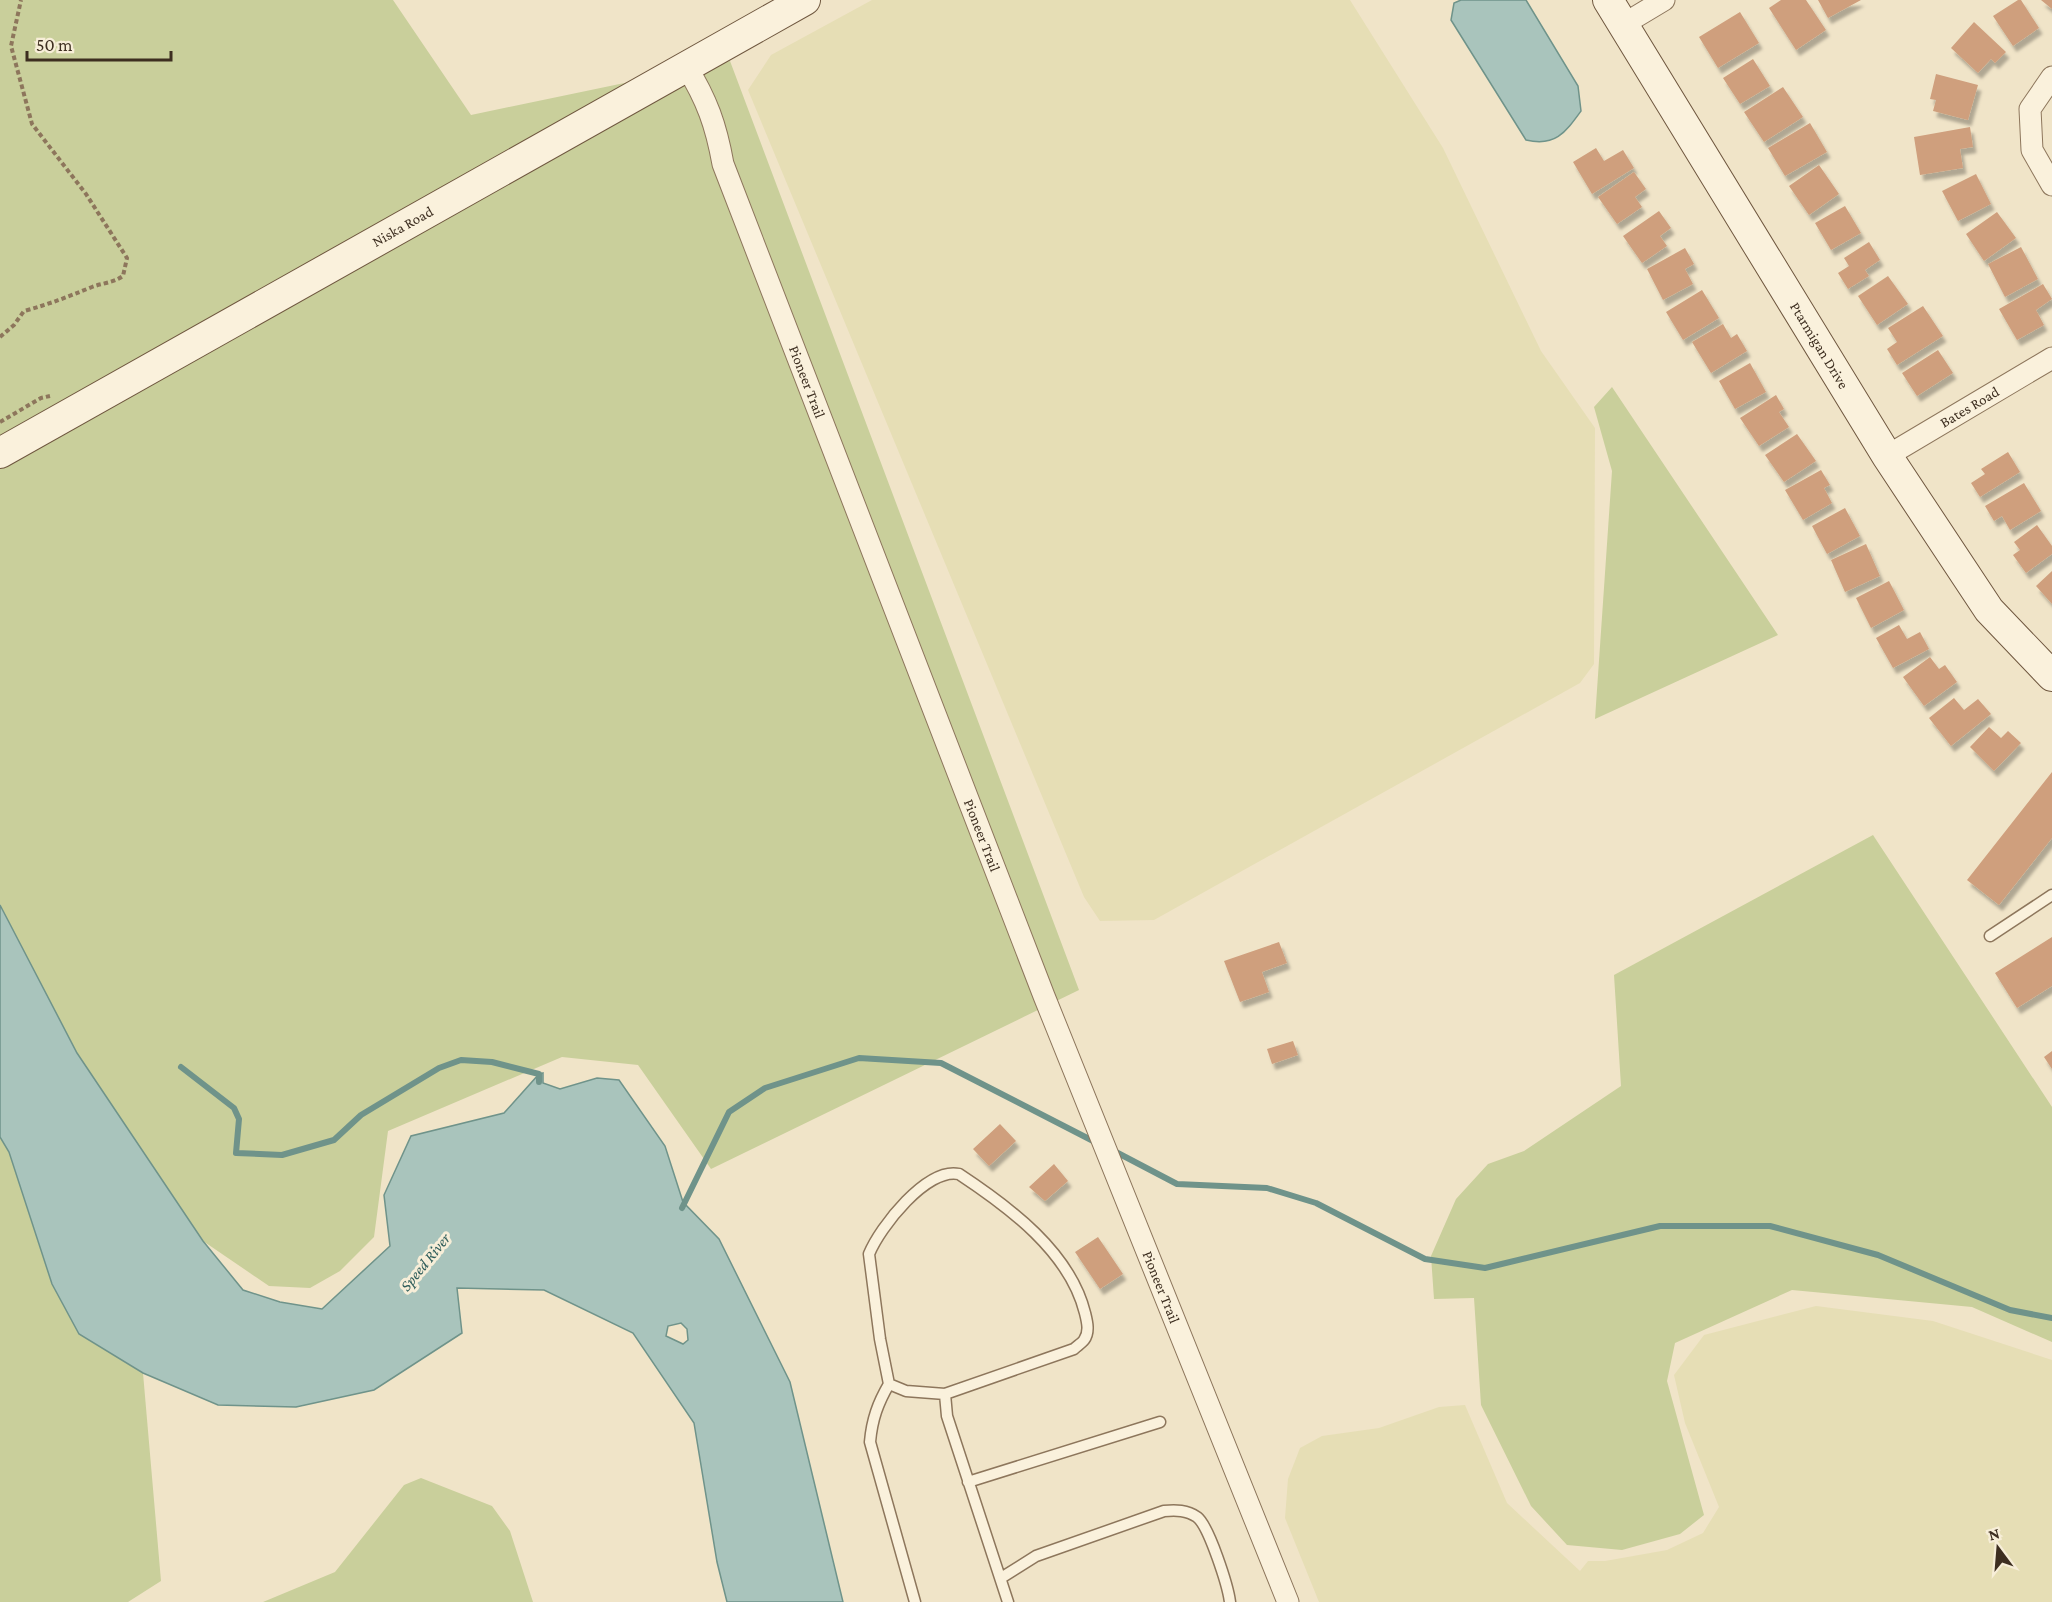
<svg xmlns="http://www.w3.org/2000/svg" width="2052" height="1602" font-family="'Crimson Pro',serif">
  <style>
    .farmland { fill: #e6deb5 }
    .green { fill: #c9cf9b }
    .water { fill: #a9c4bc; stroke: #6f938a; stroke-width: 1.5; fill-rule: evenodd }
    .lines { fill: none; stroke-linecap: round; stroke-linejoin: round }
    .stream { stroke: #6f938a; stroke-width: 6 }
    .building { fill: #cf9f7d; filter: url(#shadow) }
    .lane-casing { stroke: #8d765c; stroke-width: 13 }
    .street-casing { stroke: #8d765c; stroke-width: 23 }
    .secondary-casing { stroke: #6f573f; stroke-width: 32 }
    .path { stroke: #8d765c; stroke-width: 4; stroke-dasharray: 4.5 3; stroke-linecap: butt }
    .lane { stroke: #faf1dc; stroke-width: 10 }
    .street { stroke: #faf1dc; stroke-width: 21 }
    .secondary { stroke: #faf1dc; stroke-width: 30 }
    .labels { text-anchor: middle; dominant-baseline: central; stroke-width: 6; stroke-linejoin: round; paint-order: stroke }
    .street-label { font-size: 15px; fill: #3d2e20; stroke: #f7eed8 }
    .water-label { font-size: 16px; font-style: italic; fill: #2f5d5a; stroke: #f7eed8 }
  </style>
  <defs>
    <filter id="shadow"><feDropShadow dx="3.5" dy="6" stdDeviation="1.5" flood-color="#0004"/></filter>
  </defs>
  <rect width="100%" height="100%" fill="#f0e4c8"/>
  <path class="farmland" d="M872,0H1350L1443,148L1541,351L1595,428L1594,664L1580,683L1154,920L1100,921L1084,897L748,90L771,55Z
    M1816,1306L1933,1321L2052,1360V1602H1319L1285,1518L1288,1479L1300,1448L1322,1436L1379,1428L1439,1407L1465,1405L1507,1503L1580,1571L1588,1561H1605L1667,1550L1703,1533L1719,1507L1685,1423L1674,1375L1704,1335Z"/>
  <path class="green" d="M0,0H393L471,115L730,61L1079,990L711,1169L638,1065L562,1057L388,1131L374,1237L340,1271L310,1288L269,1286L203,1241L77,1053L0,905Z
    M1612,387L1778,635L1595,719L1612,471L1594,407Z
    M1873,835L2052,1107V1342L1972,1307L1792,1290L1675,1343L1667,1381L1704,1515L1680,1534L1622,1550L1567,1545L1531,1506L1481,1405L1474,1298L1434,1299L1431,1256L1456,1199L1488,1164L1524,1151L1621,1086L1614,975Z
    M0,1137L9,1152L52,1284L79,1334L143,1373L161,1581L128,1602H0Z
    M421,1478L492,1506L510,1531L533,1602H263L335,1572L404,1485Z"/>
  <path class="water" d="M1461,0H1526L1578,86L1581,111C1565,133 1555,147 1526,140L1451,20L1454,3Z
    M0,905L77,1053L203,1241L243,1290L280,1302L322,1309L390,1246L384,1195L411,1136L504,1113L539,1074L543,1073V1083L560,1089L597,1078L619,1080L665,1146L683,1202L719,1239L790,1382L843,1602H727L717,1562L694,1423L633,1333L544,1290L457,1288L462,1333L374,1390L296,1407L218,1405L143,1373L79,1334L52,1284L9,1152L0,1137ZM681,1323L687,1329L688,1340L683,1344L666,1336L668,1326Z"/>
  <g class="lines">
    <path class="stream" d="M181,1067L234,1108L239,1119L236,1153L282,1155L334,1140L361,1115L439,1068L461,1060L492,1062L539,1074V1082
      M1114,1151L1177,1184L1267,1188L1316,1203L1425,1259L1485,1268L1660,1226H1770L1878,1255L2010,1310L2052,1318
      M682,1208L729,1112L765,1088L859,1058L941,1063L1097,1143"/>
  </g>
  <path class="building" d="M1781,0H1806L1826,30L1796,50L1769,8Z
    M1818,0H1861L1828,18Z
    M2018,0H2021L2039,28L2013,46L1993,16Z
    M2041,0H2052V9Z
    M1740,12L1759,43L1718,68L1699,37Z
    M1974,22L2006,52L1995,63L1991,59L1978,73L1951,48Z
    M1753,59L1770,86L1740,104L1723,78Z
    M1936,74L1978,85L1968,120L1933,111L1936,100L1930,99Z
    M1783,87L1803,117L1764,142L1744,112Z
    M1810,123L1827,152L1785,176L1768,148Z
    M1970,127L1973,147L1960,149L1963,168L1920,175L1914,137Z
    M1596,148L1604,161L1623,150L1634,168L1592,194L1573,162Z
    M1819,165L1839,194L1809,215L1789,186Z
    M1634,172L1646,189L1635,197L1642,207L1617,224L1598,197Z
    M1976,174L1991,204L1958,221L1942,191Z
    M1845,206L1861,233L1831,250L1815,223Z
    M1659,211L1671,228L1660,236L1667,246L1642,263L1623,236Z
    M1997,212L2016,238L1984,261L1966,234Z
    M1869,242L1880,260L1865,270L1869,276L1848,289L1838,273L1849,266L1844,258Z
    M2021,247L2038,279L2005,297L1988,264Z
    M1685,248L1694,264L1685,269L1693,284L1663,300L1647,269Z
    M1888,276L1908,304L1877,325L1858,296Z
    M2043,284L2052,299L2036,310L2044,325L2017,340L1999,309Z
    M1702,290L1719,318L1683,340L1666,312Z
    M1923,306L1943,336L1897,365L1887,349L1897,342L1888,328Z
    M1723,324L1731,338L1737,334L1747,351L1711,373L1692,342Z
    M1938,350L1953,373L1917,396L1902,373Z
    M1750,363L1766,392L1735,409L1719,381Z
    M1776,395L1784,409L1779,412L1789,427L1759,446L1740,418Z
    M1797,434L1816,461L1784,482L1765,455Z
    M2008,452L2020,472L1980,497L1971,483L1985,474L1981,469Z
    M1821,470L1830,485L1824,488L1832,503L1803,520L1785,490Z
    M2024,483L2041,511L2010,530L2002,516L1994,521L1985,506Z
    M1845,508L1860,536L1827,554L1812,526Z
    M2037,525L2052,546V554L2026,573L2013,555L2020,550L2014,542Z
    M1866,544L1880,576L1845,592L1831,560Z
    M2052,571V604L2036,586Z
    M1889,581L1904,610L1871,628L1856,598Z
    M1899,625L1907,639L1920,632L1929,649L1893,668L1876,638Z
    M1930,657L1939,669L1945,665L1957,682L1924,706L1903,677Z
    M1954,698L1964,710L1978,699L1991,714L1951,746L1929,718Z
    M1989,727L2001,738L2008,731L2021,743L1994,771L1970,747Z
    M2052,772V838L1999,905L1967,880Z
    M2052,937V986L2017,1008L1995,973Z
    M1279,942L1287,963L1262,972L1269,992L1240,1002L1224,961Z
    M1293,1041L1298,1055L1272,1064L1267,1049Z
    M2052,1051V1069L2044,1057Z
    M1000,1124L1016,1141L989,1166L973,1149Z
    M1054,1164L1068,1181L1045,1201L1029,1187Z
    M1098,1237L1123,1274L1100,1289L1075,1252Z"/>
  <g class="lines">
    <defs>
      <path id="lane" d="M1990,936L2052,895
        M889,1384L906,1391L945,1394L1074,1349C1077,1346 1082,1343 1084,1340C1090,1332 1087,1321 1085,1313C1070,1252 1009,1207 959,1174C927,1167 880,1227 869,1254L880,1339L889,1384C878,1403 872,1419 870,1442L915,1602
        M945,1394L947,1416L1008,1602
        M968,1482L1160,1422
        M1001,1578L1036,1556L1164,1511C1176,1510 1187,1510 1197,1517C1209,1526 1228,1586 1230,1602"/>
      <g id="street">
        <path d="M1624,24L1664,0"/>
        <path id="s1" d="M686,66C707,100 716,125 723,164L1044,996L1288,1602"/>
        <path d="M2052,77L2030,109L2032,150L2052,185"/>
        <path id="s2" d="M1887,456L2052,358"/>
      </g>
      <g id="secondary">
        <path id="s3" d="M1608,0L1887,456L1989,610L2052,676"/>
        <path id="s4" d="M0,453L805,0"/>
      </g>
    </defs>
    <use href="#lane" class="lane-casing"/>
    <use href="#street" class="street-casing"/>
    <use href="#secondary" class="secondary-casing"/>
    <path class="path" d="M0,337L14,325L24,311C50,304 67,297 92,287C102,283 113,283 123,276L127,258L86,194L32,124L11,46L21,0
      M0,422L41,398L50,396"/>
    <use href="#lane" class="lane"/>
    <use href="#street" class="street"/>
    <use href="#secondary" class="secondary"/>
  </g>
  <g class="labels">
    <g class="street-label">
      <text stroke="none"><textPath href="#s4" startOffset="462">Niska Road</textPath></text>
      <text stroke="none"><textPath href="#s3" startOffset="405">Ptarmigan Drive</textPath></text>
      <text stroke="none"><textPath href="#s1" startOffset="339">Pioneer Trail</textPath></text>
      <text stroke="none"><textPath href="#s2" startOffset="96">Bates Road</textPath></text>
      <text stroke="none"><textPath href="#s1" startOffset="825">Pioneer Trail</textPath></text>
      <text stroke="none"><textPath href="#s1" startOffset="1311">Pioneer Trail</textPath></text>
    </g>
    <g class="water-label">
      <text transform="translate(425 1262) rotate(-51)">Speed River</text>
    </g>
  </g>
  <g transform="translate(1998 1548) rotate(344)" stroke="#f7eed8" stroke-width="4.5" paint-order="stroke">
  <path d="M0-4.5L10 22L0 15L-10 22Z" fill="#3d2e20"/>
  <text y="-9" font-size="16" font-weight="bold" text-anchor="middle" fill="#3d2e20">N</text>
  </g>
  <path d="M27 51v9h144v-9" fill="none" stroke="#3d2e20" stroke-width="3"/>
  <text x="36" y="51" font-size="18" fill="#3d2e20" stroke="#f7eed8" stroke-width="4.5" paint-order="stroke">50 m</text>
</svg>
